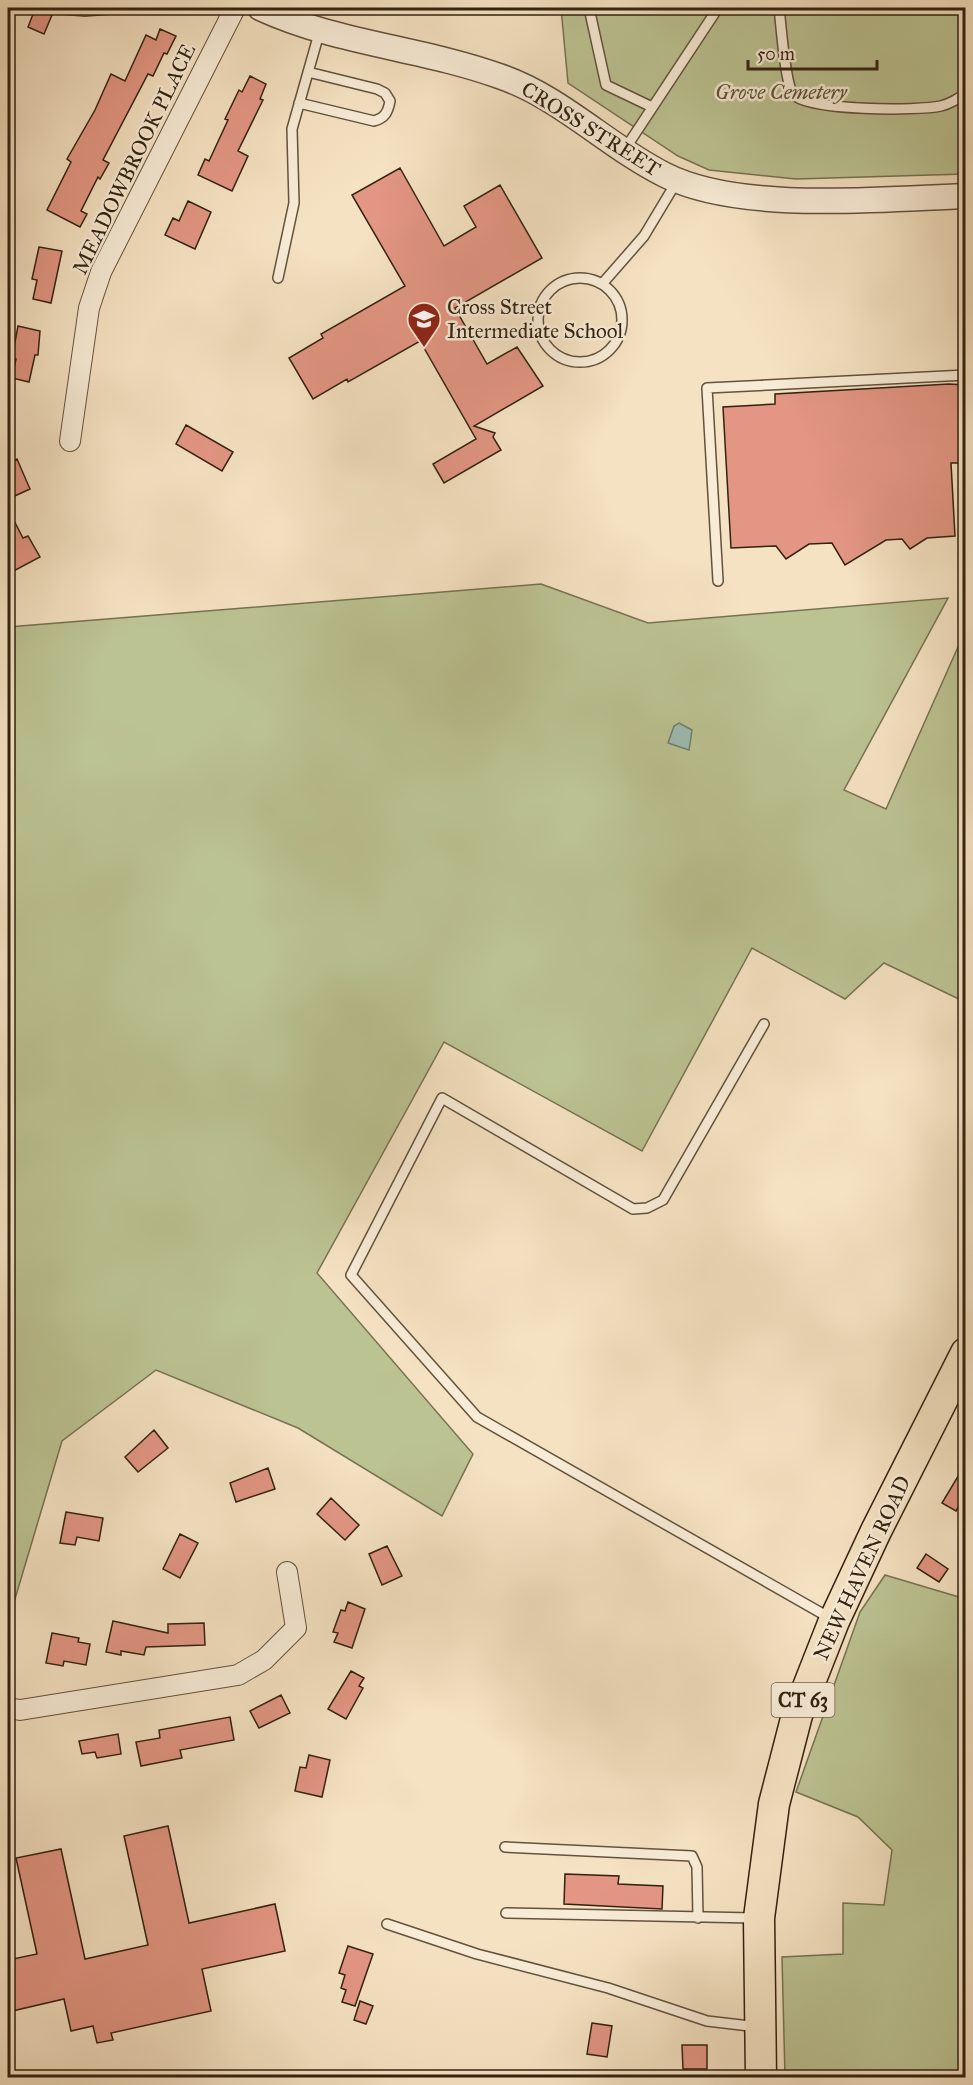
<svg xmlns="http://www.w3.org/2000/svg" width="973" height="2085" font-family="'IM FELL Great Primer',serif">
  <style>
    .green { fill: #bcc393; stroke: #777252; stroke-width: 1.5 }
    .water { fill: #9cbdb4; stroke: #727f72; stroke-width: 1.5 }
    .building { fill: #e39684; stroke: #322210; stroke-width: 1.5 }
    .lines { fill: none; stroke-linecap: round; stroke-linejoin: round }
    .service-casing { stroke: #63523c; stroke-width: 12 }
    .minor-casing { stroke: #63523c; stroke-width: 22 }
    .tertiary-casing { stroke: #63523c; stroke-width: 27 }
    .primary-casing { stroke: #322210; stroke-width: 33 }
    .service { stroke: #f8ecd7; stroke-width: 9 }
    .minor { stroke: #f8ecd7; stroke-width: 20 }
    .tertiary { stroke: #f8ecd7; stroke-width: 24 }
    .primary { stroke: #f5e2c2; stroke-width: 30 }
    .labels { text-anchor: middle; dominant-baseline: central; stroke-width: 5; stroke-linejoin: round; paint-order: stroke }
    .shield { fill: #f8ecd7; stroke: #6d5f4c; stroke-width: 1.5 }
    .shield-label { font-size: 20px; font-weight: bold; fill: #322210 }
    .park-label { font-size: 21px; font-style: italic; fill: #5b5237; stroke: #f8ecd7 }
    .street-label { font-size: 21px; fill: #322210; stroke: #f8ecd7 }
    .poi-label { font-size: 21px; fill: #322210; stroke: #f8ecd7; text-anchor: start }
  </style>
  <rect width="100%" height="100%" fill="#f5e2c2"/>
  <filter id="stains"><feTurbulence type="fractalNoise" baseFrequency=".00333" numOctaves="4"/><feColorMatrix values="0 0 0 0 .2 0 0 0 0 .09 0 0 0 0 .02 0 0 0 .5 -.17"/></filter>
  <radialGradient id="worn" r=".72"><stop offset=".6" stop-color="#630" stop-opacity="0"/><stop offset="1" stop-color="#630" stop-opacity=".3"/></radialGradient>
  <path class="green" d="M561,8H965V174L796,179L709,170L678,156L568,83Z
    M541,584L648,623L948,598L844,790L886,809L958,647L965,643V1002L884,963L845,999L752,948L642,1151L444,1042L317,1273L473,1454L442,1516L298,1428L156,1370L62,1441L15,1599L8,1596V627Z
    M885,1575L959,1597L965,1578V2077H785L782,1957L843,1954V1903L884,1905L892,1850L858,1817L796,1792L860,1612Z"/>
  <path class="water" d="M679,723L692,730L689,750L668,743L674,726Z"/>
  <path class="building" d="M35,9L52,15L44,34L28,27Z
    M160,29L176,36L167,54L164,53L153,76L148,74L103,160L109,163L100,179L98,177L81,211L87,214L80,227L47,210L71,162L67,159L95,110L111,74L125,81L146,35L156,40Z
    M250,76L266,84L260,99L263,100L238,151L248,156L232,191L198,175L205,159L209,161L228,120L225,119L239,90L242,92Z
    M400,168L444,246L476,227L464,206L500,185L542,258L455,308L487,364L517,347L543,386L474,426L495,433L493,437L501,450L444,483L433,464L476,439L420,341L348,382L347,379L313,399L289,358L323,338L321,334L405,286L352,195Z
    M188,201L211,212L195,249L165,235L173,218L179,221Z
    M39,247L62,251L51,303L33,299L37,280L32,279Z
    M18,326L40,331L38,355H35L29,382L12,378L16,359L12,358Z
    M949,384L966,385V463H951L955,536L927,538L910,549L902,539L886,540L845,565L832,543L809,544L786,559L776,546L731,548L723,407L775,404V394Z
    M186,425L233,452L222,471L176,444Z
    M17,459L30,489L8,499V464Z
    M8,509L23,538L28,536L40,557L8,574Z
    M154,1430L168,1448L138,1472L125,1457Z
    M966,1463V1505L961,1503L956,1511L942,1503Z
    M268,1468L275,1489L236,1502L230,1483Z
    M331,1498L359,1525L345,1540L317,1514Z
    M66,1512L103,1518L99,1541L77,1537L75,1545L60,1543Z
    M180,1534L198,1543L180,1578L163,1569Z
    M387,1546L402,1576L382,1585L369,1554Z
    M926,1554L948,1569L939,1582L917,1568Z
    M348,1602L365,1609L352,1648L334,1642L338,1633L333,1632L341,1610L345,1611Z
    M113,1621L168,1633V1624L204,1623L205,1645L146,1647L144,1655L121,1651V1655L106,1652Z
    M52,1633L79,1638L78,1642L90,1644L86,1665L64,1661L63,1666L46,1663Z
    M351,1671L364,1678L359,1686L363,1688L346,1719L328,1709Z
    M281,1695L290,1713L259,1728L250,1711Z
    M230,1717L234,1740L180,1750L182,1758L141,1766L136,1742L160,1738L159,1730Z
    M118,1734L121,1754L97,1758L95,1752L82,1754L79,1741Z
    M309,1755L330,1760L322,1797L295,1791L300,1767L306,1768Z
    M168,1826L189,1923L275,1904L285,1951L202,1969L211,2011L111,2033L113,2040L97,2043L93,2026L71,2031L64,1999L8,2012V1960L37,1954L16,1858L61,1849L85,1959L148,1945L124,1836Z
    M565,1874L619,1876L618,1884L663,1886L662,1909L564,1904Z
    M348,1946L373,1954L355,2006L342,2002L346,1990L341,1988L345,1975L339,1973Z
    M360,2001L373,2006L366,2024L354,2020Z
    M592,2023L612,2026L607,2057L587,2054Z
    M682,2045H707V2069H683Z"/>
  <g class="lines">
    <defs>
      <path id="service" d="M51,8L85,11L121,8
        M589,8L606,85L652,107
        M779,8C781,24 785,83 793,94C806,111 919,111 941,106C949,104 960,98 966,93
        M299,103L374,121C385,118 388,112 390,101L385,93L377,89L308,72
        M625,149L718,8
        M278,278L294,203L292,129L320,30
        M538 320a42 42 0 1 1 84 0a42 42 0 1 1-84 0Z
        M602,284L644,236L677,181
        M718,581L707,388L966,375
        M764,1024L663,1200L647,1208L633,1209L442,1098L351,1275L477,1417L830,1618
        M505,1847L692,1856L697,1867L698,1918
        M506,1913L754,1918
        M387,1924L477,1954L608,1988L707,2021L758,2027"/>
      <path id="minor" d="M70,441L89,308L101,272L235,8
        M8,1708L20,1710L238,1675L264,1660L296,1628L287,1572"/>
      <path id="tertiary" d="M260,8C335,43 421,48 499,76C561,97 607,146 665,175C740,213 882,199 966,196"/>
      <path id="primary" d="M761,2078L759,1918L774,1804L797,1715L834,1621L876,1531L966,1353"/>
    </defs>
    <use href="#service" class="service-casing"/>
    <use href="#minor" class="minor-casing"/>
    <use href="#tertiary" class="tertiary-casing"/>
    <use href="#primary" class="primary-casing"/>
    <use href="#service" class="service"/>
    <use href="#minor" class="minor"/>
    <use href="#tertiary" class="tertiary"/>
    <use href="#primary" class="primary"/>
  </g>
  <defs>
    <symbol id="school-pin" viewBox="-11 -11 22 30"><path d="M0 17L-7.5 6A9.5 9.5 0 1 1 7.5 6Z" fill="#8f2418" stroke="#f8ecd7"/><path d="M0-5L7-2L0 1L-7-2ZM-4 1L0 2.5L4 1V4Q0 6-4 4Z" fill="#fff"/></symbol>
  </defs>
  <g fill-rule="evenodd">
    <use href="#school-pin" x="405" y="300" width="38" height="52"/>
  </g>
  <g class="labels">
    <rect class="shield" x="771.5" y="1683" width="63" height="34" rx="4.5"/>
    <g class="shield-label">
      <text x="803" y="1700">CT 63</text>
    </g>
    <g class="park-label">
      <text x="781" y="92">Grove Cemetery</text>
    </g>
    <g class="street-label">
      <text transform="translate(591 129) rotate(32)">CROSS STREET</text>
      <text transform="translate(134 159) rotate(-64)">MEADOWBROOK PLACE</text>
      <text transform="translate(862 1568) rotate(-65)">NEW HAVEN ROAD</text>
    </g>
    <g class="poi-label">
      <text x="447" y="307">Cross Street<tspan x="447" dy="24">Intermediate School</tspan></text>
    </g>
  </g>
  <rect width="973" height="2085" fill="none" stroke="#f5e2c2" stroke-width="30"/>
  <rect x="9" y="9" width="955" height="2067" fill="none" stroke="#322210" stroke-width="3"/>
  <rect x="15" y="15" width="943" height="2055" fill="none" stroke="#322210" stroke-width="1.5"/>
  <path d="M748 60v9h129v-9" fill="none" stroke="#322210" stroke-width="3"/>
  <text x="757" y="60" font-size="18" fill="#322210" stroke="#f8ecd7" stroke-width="4.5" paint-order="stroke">50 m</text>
  <rect width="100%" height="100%" filter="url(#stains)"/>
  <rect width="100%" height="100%" fill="url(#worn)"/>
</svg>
